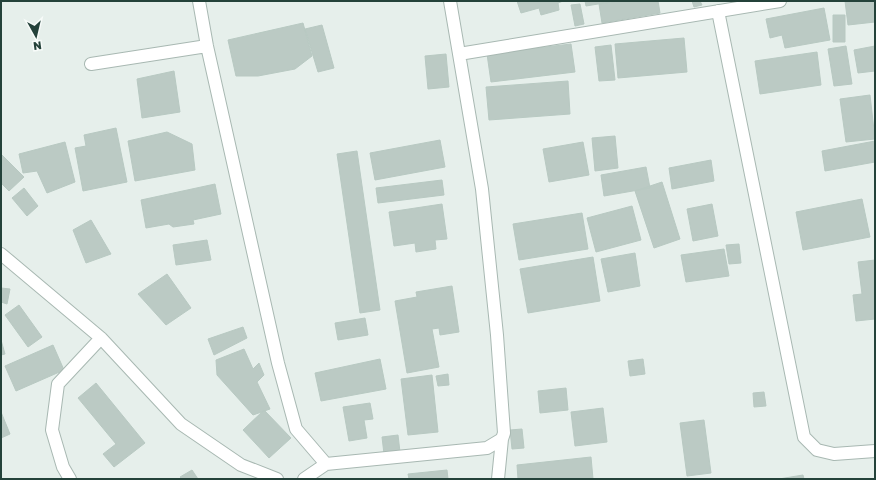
<svg xmlns="http://www.w3.org/2000/svg" width="876" height="480" font-family="'Golos Text',sans-serif">
  <style>
    .building { fill: #bbcac4; stroke: #b8c9c2 }
    .lines { fill: none; stroke-linecap: round; stroke-linejoin: round }
    .minor-casing { stroke: #a8b8b2; stroke-width: 14 }
    .minor { stroke: #fff; stroke-width: 12 }
  </style>
  <rect width="100%" height="100%" fill="#e6efeb"/>
  <path class="building" d="M517,1H563L558,3L559,10L541,15L539,8L521,13Z
    M585,1H610V2L586,6Z
    M618,1H658L660,13L602,23L599,4Z
    M692,1H700L702,5L694,7Z
    M845,1H875V22L848,25Z
    M580,4L584,24L575,26L571,5Z
    M824,8L830,40L785,48L782,35L770,38L766,19Z
    M833,15H845V42H833Z
    M303,23L312,56L295,69L258,76H236L228,40Z
    M322,25L334,68L318,72L305,29Z
    M684,38L687,72L618,78L615,44Z
    M571,44L575,72L491,82L487,54Z
    M611,45L615,80L599,81L595,47Z
    M846,46L852,84L834,86L828,49Z
    M875,46V71L858,73L854,50Z
    M817,52L821,85L760,94L755,61Z
    M446,54L449,87L428,89L425,56Z
    M174,71L180,112L142,118L137,79Z
    M568,81L570,114L489,120L486,87Z
    M870,95L875,139L846,142L840,99Z
    M116,128L127,182L83,191L75,148L86,146L84,135Z
    M167,132L192,144L195,170L135,181L128,141Z
    M615,136L618,168L595,171L592,138Z
    M440,140L445,167L375,180L370,153Z
    M875,141V162L825,171L822,151Z
    M65,142L75,182L47,193L37,171L23,173L19,154Z
    M583,142L589,175L549,182L543,149Z
    M357,151L380,310L360,313L337,154Z
    M1,154L24,177L9,191L1,183Z
    M711,160L714,181L672,189L669,168Z
    M646,167L650,188L604,196L601,175Z
    M442,180L444,195L378,203L376,188Z
    M662,182L680,239L654,248L635,191Z
    M215,184L221,214L193,220L194,224L173,227L169,224L146,228L141,200Z
    M24,188L38,206L27,216L12,198Z
    M862,199L870,237L803,250L796,212Z
    M442,204L447,239L435,240L436,249L416,252L415,243L394,246L389,212Z
    M712,204L718,236L693,241L687,209Z
    M632,206L641,240L596,252L587,218Z
    M582,213L588,249L519,260L513,224Z
    M91,220L111,254L86,263L73,230Z
    M207,240L211,260L176,265L173,245Z
    M739,244L741,263L729,264L726,245Z
    M724,249L729,276L686,282L681,255Z
    M635,253L640,286L608,292L601,259Z
    M593,257L600,301L528,313L520,269Z
    M875,260V319L856,321L853,295L862,294L858,262Z
    M167,274L191,308L166,325L138,294Z
    M452,286L459,332L440,335L439,328L432,329L439,367L407,373L395,301L417,297L416,292Z
    M1,288L10,289L7,304L1,302Z
    M19,305L42,337L28,347L5,315Z
    M365,318L368,335L338,340L335,323Z
    M243,327L247,338L214,355L208,339Z
    M1,340L5,354L1,355Z
    M53,345L64,370L16,391L5,366Z
    M244,349L253,369L259,363L264,375L257,382L270,409L253,415L217,375L216,360Z
    M380,359L386,389L321,401L315,373Z
    M643,359L645,374L630,376L628,361Z
    M448,374L449,385L438,386L436,376Z
    M432,375L438,432L408,435L401,379Z
    M96,383L145,443L114,467L103,454L116,444L78,398Z
    M566,388L568,410L540,413L538,391Z
    M764,392L766,406L754,407L753,393Z
    M370,403L373,419L364,420L367,438L349,441L343,407Z
    M603,408L607,442L575,446L571,412Z
    M264,410L291,438L269,458L243,430Z
    M1,412L10,434L1,438Z
    M704,420L711,473L687,476L680,423Z
    M522,429L524,448L512,449L510,430Z
    M398,435L400,452L384,454L382,437Z
    M591,457L593,479H518L517,465Z
    M192,470L198,479H182L180,477Z
    M447,470L448,479H409L408,474Z
    M803,475L804,479H779Z"/>
  <g class="lines">
    <defs>
      <path id="minor" d="M199,1L207,46L278,363L296,429L326,464
        M718,11L804,437L817,450L834,454L875,451
        M459,54L780,1
        M91,64L207,46
        M1,254L101,338L181,424L241,465L277,479
        M70,479L63,467L52,430L58,384L101,338
        M304,479L326,464L487,448L502,439L504,433L497,335L482,189L450,1
        M498,479L502,439"/>
    </defs>
    <use href="#minor" class="minor-casing"/>
    <use href="#minor" class="minor"/>
  </g>
  <rect width="876" height="480" fill="none" stroke="#24423a" stroke-width="4"/>
  <g transform="translate(36 36) rotate(172)" stroke="#f7fbf9" stroke-width="3" paint-order="stroke">
  <path d="M0-3L7 15L0 10L-7 15Z" fill="#24423a"/>
  <text y="-6" font-size="11" font-weight="bold" text-anchor="middle" fill="#24423a">N</text>
  </g>
</svg>
